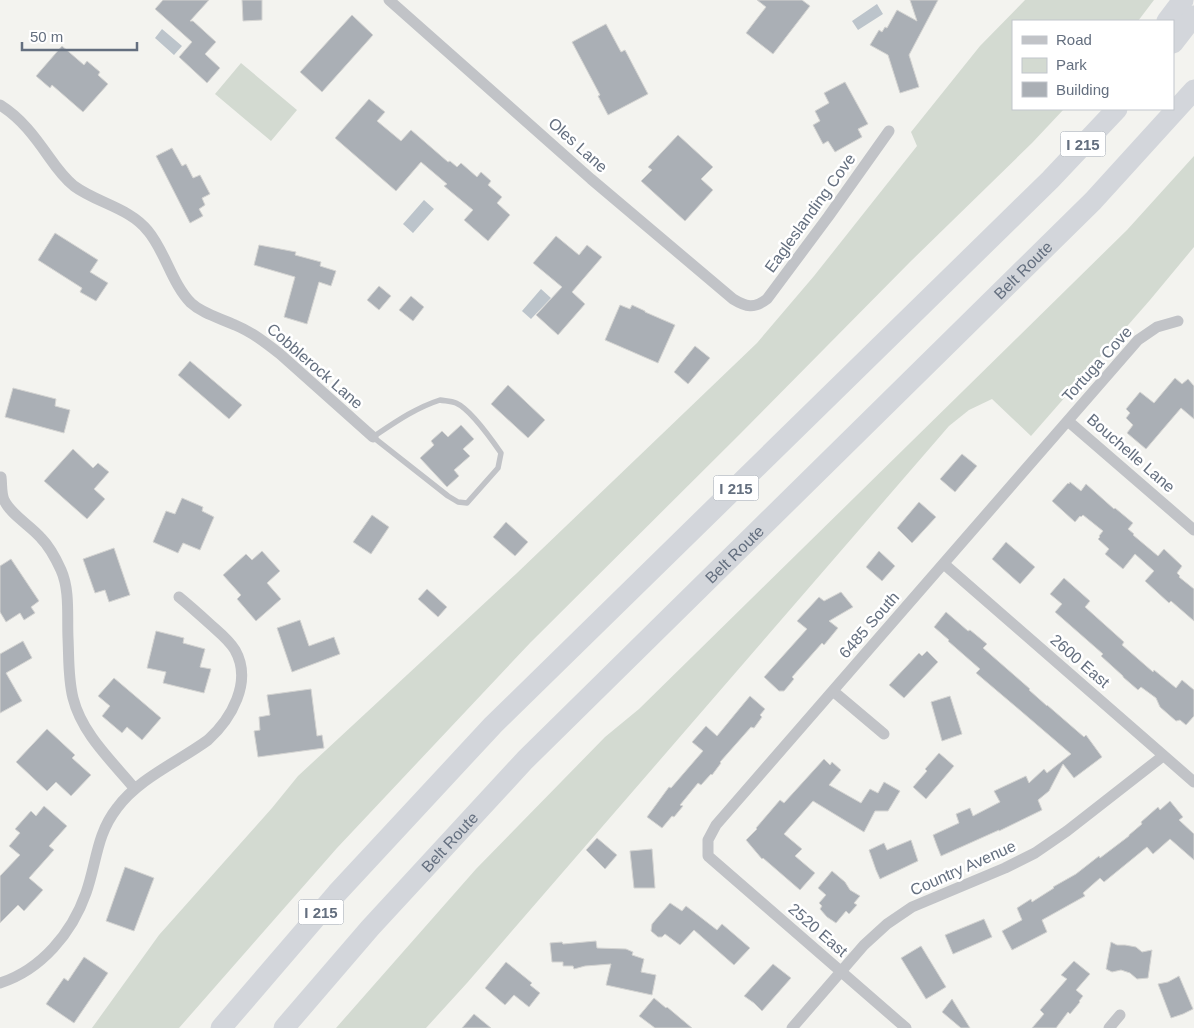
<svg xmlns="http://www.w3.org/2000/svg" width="1194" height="1028" font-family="Arial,sans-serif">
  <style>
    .green { fill: #d3dad1 }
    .water { fill: #bcc4cb }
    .building { fill: #aaafb5; stroke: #d4d4d2 }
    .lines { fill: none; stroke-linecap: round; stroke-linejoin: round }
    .service { stroke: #c1c3c7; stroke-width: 5.5 }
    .minor { stroke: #c1c3c7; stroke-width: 11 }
    .motorway { stroke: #d3d6db; stroke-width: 21 }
    .labels { text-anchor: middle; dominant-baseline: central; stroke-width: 5; stroke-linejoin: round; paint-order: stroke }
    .shield { fill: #fff; stroke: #929aa5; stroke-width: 1 }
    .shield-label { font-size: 15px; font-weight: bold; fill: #646f7f }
    .street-label { font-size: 16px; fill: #646f7f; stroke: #fff }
  </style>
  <rect width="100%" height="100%" fill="#f3f3ef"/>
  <path class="green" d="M1025,0H1154L1138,21H1013V109H1064L1032,143L910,262L739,435L530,643L337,848L179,1028H92L159,935L272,808L298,776L517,573L757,343L814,276L917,146L911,132L980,46Z
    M241,63L297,110L271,141L215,94Z
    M1194,156V247L1150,300L1031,436L992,399L969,410L949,426L467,983L426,1028H336L476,869L605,737L639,709L1127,230Z"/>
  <path class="water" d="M877,4L883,14L858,30L852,21Z
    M162,29L182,46L174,55L155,38Z
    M424,200L434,209L413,233L403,224Z
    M541,289L551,298L531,319L522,311Z"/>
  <path class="building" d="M163,0H209L190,21H193L216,42L205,54L220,68L207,83L179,57L192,42L155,9Z
    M242,0H262V20L243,21Z
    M757,0H802L810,6L773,54L746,33L766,7Z
    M910,0H938L909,55L919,87L900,93L888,55L870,45L879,30L882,32L885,27L887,28L897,10L917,21Z
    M352,15L373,35L322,92L300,72Z
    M606,24L621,52L625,50L648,94L608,115L598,96L600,95L572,42Z
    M62,46L84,65L87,61L100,72L98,75L108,84L83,112L52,85L50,88L36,76Z
    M845,82L868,124L858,129L862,137L835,152L828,141L823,144L813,125L820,121L815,111L829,103L824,93Z
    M369,99L385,112L377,121L401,141L411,130L448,162L450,161L457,167L461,163L477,177L481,172L491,181L488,185L502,197L497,203L510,215L488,241L464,220L473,210L444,186L447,184L421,162L396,191L335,138Z
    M678,135L713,167L701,179L713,190L685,221L641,181L652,170L648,167Z
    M172,148L182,166L186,164L193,178L200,175L210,194L202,198L205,205L199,209L203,216L190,223L156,156Z
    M55,233L98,260L90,272L108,283L96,301L80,292L82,288L38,260Z
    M556,236L579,255L587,245L602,257L572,292L585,304L558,335L536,315L562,287L533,263Z
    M259,245L296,252L295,255L321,262L320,266L336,271L331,286L319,282L307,324L284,317L295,277L254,265Z
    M379,286L391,296L379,310L367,300Z
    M411,296L424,307L413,321L399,310Z
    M620,305L630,309L632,305L645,311V312L675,325L658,363L605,340Z
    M695,346L710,358L688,384L674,372Z
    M190,361L242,405L229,419L178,375Z
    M1175,378L1182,384L1188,379L1194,386V419L1181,408L1146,449L1127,433L1133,425L1126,418L1130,413L1126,409L1140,392L1154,403Z
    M508,385L545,420L528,438L491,404Z
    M13,388L56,399L55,406L70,410L64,433L5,417Z
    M461,425L474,439L463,449L470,456L454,470L459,476L447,487L420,458L434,445L431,441L442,431L448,437Z
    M73,449L93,468L98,463L109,472L94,489L105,499L87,519L44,481Z
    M962,454L977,466L955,492L940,479Z
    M1070,482L1081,491L1086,484L1114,509L1115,508L1133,523L1128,529L1134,534L1133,535L1158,556L1164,549L1182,566L1177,573L1180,576L1179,577L1194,589V621L1171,601L1169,603L1145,581L1154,571L1135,554L1123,569L1105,554L1109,549L1098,539L1100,537L1099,536L1103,531L1083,515L1081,517L1080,516L1075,522L1052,501L1068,483L1069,484Z
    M182,498L203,507L202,511L214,517L200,550L183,543L178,553L153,542L166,511L175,514Z
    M919,502L936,517L912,543L897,528Z
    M372,515L389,527L371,554L353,542Z
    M506,522L528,542L515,556L493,537Z
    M1006,542L1035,567L1020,584L992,559Z
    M114,548L130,595L109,602L105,590L95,593L83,559Z
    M262,551L280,571L267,583L281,599L256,621L237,599L241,595L223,575L246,554L252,560Z
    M879,551L895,566L882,581L866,567Z
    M11,559L39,601L31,607L35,613L24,620L20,613L6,622L0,612V566Z
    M1064,578L1090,601L1085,607L1124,642L1122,645L1153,672L1154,670L1176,688L1182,680L1194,690V716L1186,725L1180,720L1176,721L1160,707L1156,698L1141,687L1138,690L1123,677V676L1101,656L1103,654L1055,612L1062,604L1050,594Z
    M427,589L447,607L438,617L418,599Z
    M841,592L853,607L829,621L838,628L824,645L822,643L792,677L794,679L784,691H779L764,677L807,629L797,621L819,597L824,601Z
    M946,612L968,631L970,630L987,644L983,648L1030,689L1029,690L1047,706V705L1084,737L1086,735L1102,757L1074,778L1063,764L1049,791L1038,800L1042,810L999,831V830L941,856L937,846L933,835L959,823L956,814L970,808L973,816L1000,802L994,791L1026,776L1029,783L1044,769L1047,773L1071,754L1015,706L976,673L980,669L948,641L949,640L934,627Z
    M300,620L309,646L334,637L340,654L292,672L277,628Z
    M156,631L184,638L183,643L205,649L200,667L211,669L204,693L163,683L166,672L147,668Z
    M23,641L32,658L6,673L22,701L0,713V654Z
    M927,651L938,662L904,698L889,685L919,653L922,656Z
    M114,678L161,718L142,740L127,727L122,733L102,716L110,706L98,696Z
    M311,689L317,736L322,735L324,748L258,757L254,731L260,730L259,717L270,715L267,695Z
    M750,696L765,709L760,715L762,717L754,728L751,727L720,762L721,763L712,775L711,774L701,785L698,783L680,805L683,806L674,817L672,816L662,828L647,817L669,787L671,788L703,751L692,742L706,726L717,736Z
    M950,696L962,734L942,741L931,702Z
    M47,729L75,755L72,758L91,775L71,796L56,782L47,791L16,762Z
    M939,753L954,766L926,799L913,787L927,771L925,769Z
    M824,759L830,765L832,762L841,770L829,785L861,803L870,789L878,793L884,782L900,791L888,811H875L864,832L813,801L784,834L802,849L795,856L815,873L800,890L763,858L762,859L746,840L757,829L756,828L780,800L784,803Z
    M1170,801L1183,817L1179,820L1194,834V860L1170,839L1153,854L1147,847L1104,882L1100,878L1083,893L1085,896L1042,920L1047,932L1012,950L1002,931L1022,920L1017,908L1031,899L1032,902L1054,888L1053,887L1076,874L1099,856L1100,858L1129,836V835L1142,824L1141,822L1158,807L1160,810Z
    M44,806L67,826L49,846L54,850L29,878L43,890L24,911L18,905L0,923V876L20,855L9,846L20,833L15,829L31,811L36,816Z
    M597,838L617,855L605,869L586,850Z
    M911,840L918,861L880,879L876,870L869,850L884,843L887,850Z
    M652,849L655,888H634L630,851Z
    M125,867L154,878L134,931L106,921Z
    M832,871L845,882L850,890L860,896L854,903L857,905L849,914L846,911L836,923L827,917L820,909L822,906L819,903L826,895L818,888Z
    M670,903L682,911L686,906L717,930L722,924L750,948L734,965L694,930L680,945L665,934L662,937H658L651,931L652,924Z
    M984,919L992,937L953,954L945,935Z
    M596,941L597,948L626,949L633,952L632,955L644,959L641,972L656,975L652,995L606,985L611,964L585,966L574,969L573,966H563V962H552L550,943L562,942L563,944Z
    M1111,942L1117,945H1125L1136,947L1142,952L1152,950L1148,978L1137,979L1130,973L1121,970L1112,972L1106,969Z
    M921,946L946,987L926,999L901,958Z
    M84,957L108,973L74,1023L46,1004L64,978L68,981Z
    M1074,961L1090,974L1076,990L1083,996L1079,1001L1080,1002L1070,1014L1068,1012L1056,1028H1032L1044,1014L1040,1010L1067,979L1061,975Z
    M506,962L532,983L530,985L540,993L529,1007L514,995L505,1005L485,988Z
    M773,964L791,978L762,1011L754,1003L744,996Z
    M1179,976L1193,1009L1183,1014L1171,1018L1158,984L1168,982Z
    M654,998L666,1008L667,1007L692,1028H655L639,1016Z
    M952,999L970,1028H961L942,1012Z
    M474,1014L491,1028H462Z"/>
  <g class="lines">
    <path class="service" d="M440,400C445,401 451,401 456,403C470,409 492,440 501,453L498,468L467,503L458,502L448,496L373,437C394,423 415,408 440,400Z"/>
    <path class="minor" d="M389,0L591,179L733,299C746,307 754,309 767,299L828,217L889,131
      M0,105C21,118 35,137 49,157C56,167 64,178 74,186C97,203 130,208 148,231C165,251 172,284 191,303C203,314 220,318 235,325C252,332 266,343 280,354L373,437
      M1068,421L1194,530
      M1,477C2,485 1,493 4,500C10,514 31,526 41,538C50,547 56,559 61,570C70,590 67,616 68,638C69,658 68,678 73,698C82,734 112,761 135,789
      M944,564L1194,782
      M833,691L884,734
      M0,983C41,970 72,933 86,893C97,862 96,835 117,808C139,778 178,762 208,740C231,719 253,682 235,650C229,640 220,633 211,625C200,615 190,606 179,597
      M792,1028L864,945L887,924L912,907L1005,868L1035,853L1067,831L1163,756
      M906,1028L708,856V840L716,825L1138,340L1157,327L1178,321
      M1109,1028L1120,1015"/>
    <g class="motorway">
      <path d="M1167,21L1183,0"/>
      <path d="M1173,43L1194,16"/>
      <path d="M221,1028L337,893L493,725L1050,180L1117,109"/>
      <path id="s1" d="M284,1028L370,928L525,760L1093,201L1194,90"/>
    </g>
  </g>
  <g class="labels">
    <g class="shield">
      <rect x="1060.5" y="131.5" width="45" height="25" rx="4"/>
      <rect x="713.5" y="475.5" width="45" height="25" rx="4"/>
      <rect x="298.5" y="899.5" width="45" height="25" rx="4"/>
    </g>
    <g class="shield-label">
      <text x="1083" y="144">I 215</text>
      <text x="736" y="488">I 215</text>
      <text x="321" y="912">I 215</text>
    </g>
    <g class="street-label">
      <text transform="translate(578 145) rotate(42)">Oles Lane</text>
      <text transform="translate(810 213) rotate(-54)">Eagleslanding Cove</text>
      <text stroke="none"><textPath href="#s1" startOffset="1059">Belt Route</textPath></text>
      <text transform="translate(1097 364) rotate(-48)">Tortuga Cove</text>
      <text transform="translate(315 366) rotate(41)">Cobblerock Lane</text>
      <text transform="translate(1131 453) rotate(41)">Bouchelle Lane</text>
      <text stroke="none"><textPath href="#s1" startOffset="654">Belt Route</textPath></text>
      <text transform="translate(869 625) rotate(-49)">6485 South</text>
      <text transform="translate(1080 661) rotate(41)">2600 East</text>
      <text stroke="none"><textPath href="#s1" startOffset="249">Belt Route</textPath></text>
      <text transform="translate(963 868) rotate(-24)">Country Avenue</text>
      <text transform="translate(818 930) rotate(41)">2520 East</text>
    </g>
  </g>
  <rect x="1012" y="20" width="162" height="90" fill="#ffffff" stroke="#c1c5cc"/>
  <rect x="1022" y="36" width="25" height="8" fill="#c1c3c7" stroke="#c1c5cc"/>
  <text x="1056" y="45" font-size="15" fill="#646f7f">Road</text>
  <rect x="1022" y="58" width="25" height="15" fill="#d3dad1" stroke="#c1c5cc"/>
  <text x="1056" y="70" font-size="15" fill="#646f7f">Park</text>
  <rect x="1022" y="82" width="25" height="15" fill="#aaafb5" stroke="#c1c5cc"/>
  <text x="1056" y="95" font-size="15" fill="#646f7f">Building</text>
  <path d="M22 42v8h115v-8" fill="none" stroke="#646f7f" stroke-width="2.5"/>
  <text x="30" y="42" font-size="15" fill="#646f7f" stroke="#ffffff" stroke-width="4" paint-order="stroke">50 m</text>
</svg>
